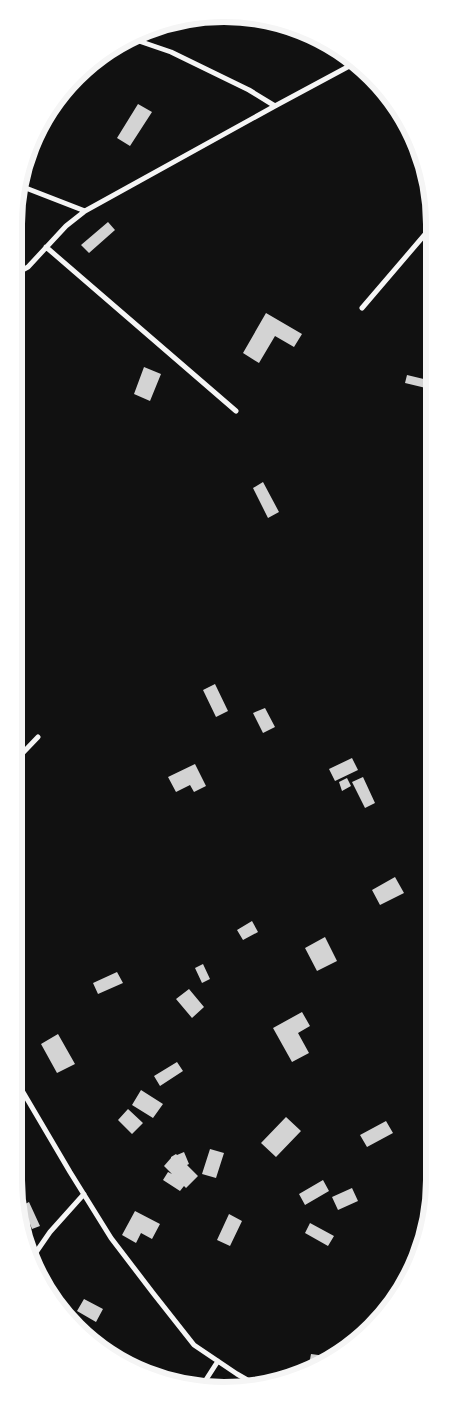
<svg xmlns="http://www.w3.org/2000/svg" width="449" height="1405" font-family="Poppins,sans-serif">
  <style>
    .building { fill: #d3d3d3 }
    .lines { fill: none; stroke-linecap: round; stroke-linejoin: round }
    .minor { stroke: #f5f5f5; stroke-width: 5 }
    .rim { fill: none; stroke: #f5f5f5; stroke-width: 6 }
  </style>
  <rect width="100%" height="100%" fill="#111"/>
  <path class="building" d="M138,104L152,112L130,146L117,138Z
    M108,222L115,230L89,253L81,245Z
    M266,313L302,334L294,347L275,336L259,363L243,353Z
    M144,367L161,374L150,401L134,394Z
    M407,375L432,381L430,389L405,383Z
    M263,482L279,512L268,518L253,488Z
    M215,684L228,711L216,717L203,690Z
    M265,708L275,727L263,733L253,713Z
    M352,758L358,770L335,781L329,769Z
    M195,764L206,786L194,792L190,785L176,792L168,777Z
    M363,777L375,803L365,808L352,782Z
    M347,778L351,786L342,791L339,782Z
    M395,877L404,893L380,905L372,890Z
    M252,921L258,932L243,940L237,930Z
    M325,937L337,961L317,971L305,948Z
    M203,964L210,979L202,983L195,968Z
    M17,972L25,985L15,991V974Z
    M117,972L123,983L98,994L93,983Z
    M189,989L204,1007L192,1018L176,999Z
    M302,1012L310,1026L298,1033L309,1053L292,1062L273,1028Z
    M58,1034L75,1064L57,1073L41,1044Z
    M177,1062L183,1071L160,1086L154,1076Z
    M141,1090L163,1104L153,1118L132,1105Z
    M128,1109L143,1123L132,1134L118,1120Z
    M286,1117L301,1131L276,1157L261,1143Z
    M386,1121L393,1133L367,1147L360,1135Z
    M210,1149L224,1153L216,1178L202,1174Z
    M184,1152L189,1164L187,1165L198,1176L186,1188L184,1186L180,1191L163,1180L168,1172L172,1174L164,1166L171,1158V1157L176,1154L177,1155Z
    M323,1180L329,1191L305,1205L299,1194Z
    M352,1188L358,1201L338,1210L332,1197Z
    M29,1202L40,1226L32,1229L30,1224L27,1226L21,1215L19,1207Z
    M135,1211L160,1224L152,1239L141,1233L136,1243L122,1235Z
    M229,1214L242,1221L230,1246L217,1240Z
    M310,1223L334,1236L328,1246L305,1233Z
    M25,1226L31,1238L26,1241L23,1228Z
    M84,1299L103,1309L96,1322L77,1311Z
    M311,1354L333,1357L308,1370Z"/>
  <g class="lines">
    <path class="minor" d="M133,39L171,52L249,90L275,106
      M412,129L433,223
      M18,185L85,211
      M46,247L236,411
      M17,273L28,267L66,226L85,211L275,106L355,63
      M362,308L433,225
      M15,761L38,737
      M14,1079L20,1087L70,1172L111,1238L153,1293L194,1345L237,1374L258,1386
      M30,1261L50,1232L84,1194
      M200,1389L218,1361"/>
  </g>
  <path d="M0 0H449V1405H0ZM224 22H224A202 202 0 0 1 426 224V1180A202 202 0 0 1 224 1382H224A202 202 0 0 1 22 1180V224A202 202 0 0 1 224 22Z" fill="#fff" fill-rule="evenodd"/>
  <path class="rim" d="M224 22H224A202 202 0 0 1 426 224V1180A202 202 0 0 1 224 1382H224A202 202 0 0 1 22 1180V224A202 202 0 0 1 224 22Z"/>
</svg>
